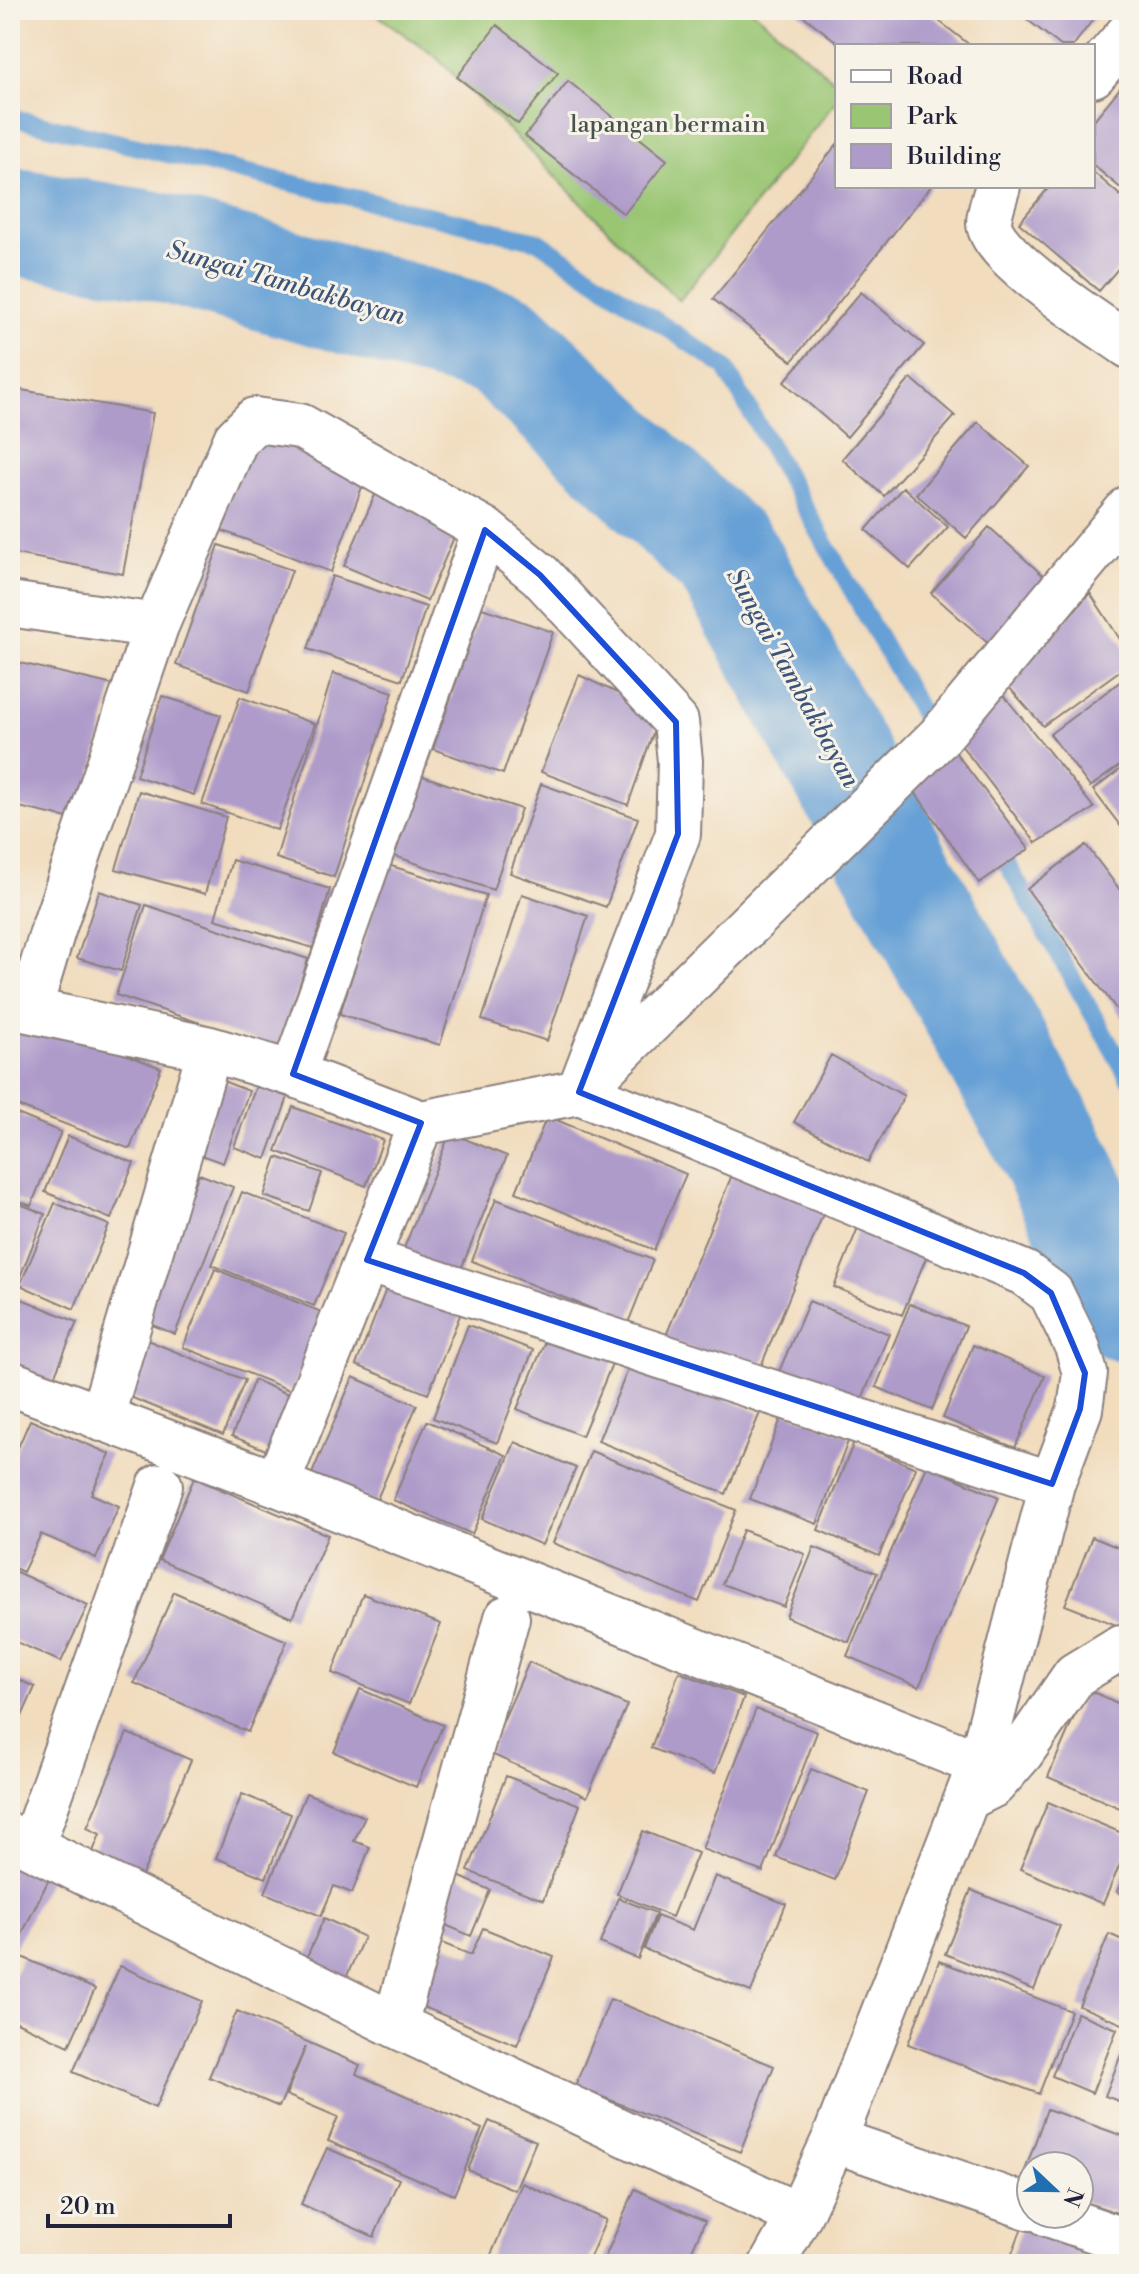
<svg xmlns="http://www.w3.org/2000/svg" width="1139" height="2274" font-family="'Libre Bodoni',serif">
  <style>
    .green { fill: #9ac673; stroke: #5e7457; stroke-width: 2 }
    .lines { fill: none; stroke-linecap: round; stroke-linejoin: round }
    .stream { stroke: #66a0d6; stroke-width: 18 }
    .river { stroke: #66a0d6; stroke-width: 108 }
    .building { fill: #ae9bca }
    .minor-casing { stroke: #8a7f7c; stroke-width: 48 }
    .minor { stroke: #fff; stroke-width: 44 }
    .marked { fill: none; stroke: #1d4ed8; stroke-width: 6; stroke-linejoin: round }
    .labels { text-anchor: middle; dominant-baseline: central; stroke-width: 6; stroke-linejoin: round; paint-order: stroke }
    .park-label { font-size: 24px; fill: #46534c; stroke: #f7f3e8 }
    .water-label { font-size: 26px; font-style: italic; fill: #3d5479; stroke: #f7f3e8 }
  </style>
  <rect width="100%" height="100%" fill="#f7f3e8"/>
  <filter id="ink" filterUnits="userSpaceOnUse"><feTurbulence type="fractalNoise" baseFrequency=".0125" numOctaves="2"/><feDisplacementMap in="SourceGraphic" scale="16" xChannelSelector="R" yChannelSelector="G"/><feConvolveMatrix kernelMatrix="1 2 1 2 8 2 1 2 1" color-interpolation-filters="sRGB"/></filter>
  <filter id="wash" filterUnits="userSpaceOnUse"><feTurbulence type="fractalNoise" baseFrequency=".006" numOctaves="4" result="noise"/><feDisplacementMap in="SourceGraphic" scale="32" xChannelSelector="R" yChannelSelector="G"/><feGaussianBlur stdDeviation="1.8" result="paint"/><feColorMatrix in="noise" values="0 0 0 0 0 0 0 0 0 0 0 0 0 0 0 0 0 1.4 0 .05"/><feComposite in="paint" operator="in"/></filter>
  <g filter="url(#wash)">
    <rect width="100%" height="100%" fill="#f1dcbd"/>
    <path class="green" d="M370,10H752L837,83V100L679,301L435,56Z"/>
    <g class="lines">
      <path class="stream" d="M10,117L538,241L725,367L937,740
        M995,843L1129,1078"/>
      <path class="river" d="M10,221L149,244L502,344L727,558L1046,1139L1129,1309"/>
    </g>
    <g id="blocks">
      <path class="building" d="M796,10H925L971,46H842Z
        M1015,10H1100L1073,46H1061Z
        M497,25L558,73L518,124L457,77Z
        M1129,77V195L1093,165V121Z
        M568,81L667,160L624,214L525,136Z
        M837,144V186H931L792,361L713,299Z
        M1093,172L1129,203V256L1099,291L1019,223L1050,186H1093Z
        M861,292L924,345L847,437L784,382Z
        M911,378L955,416L884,496L842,459Z
        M10,388L153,413L123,574L10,553Z
        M978,422L1029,466L966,538L916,494Z
        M253,433L366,476L331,572L218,529Z
        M903,487L948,527L910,569L866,530Z
        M378,488L460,523L427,601L344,566Z
        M989,527L1046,578L989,644L931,593Z
        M219,545L292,570L249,691L176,665Z
        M332,576L426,607L402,680L308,649Z
        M1090,593L1129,653V664L1043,726L1007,685Z
        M482,608L553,632L503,774L433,749Z
        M12,661L113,685L81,821L10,805Z
        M333,673L393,692L334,877L276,858Z
        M579,675L660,713L628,805L541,772Z
        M1129,675V759L1090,787L1050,734Z
        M1002,693L1094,808L1036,843L958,741Z
        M162,696L221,715L194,795L136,776Z
        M240,697L315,724L277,830L202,804Z
        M949,744L1029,849L979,883L910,785Z
        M1129,763V837L1093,790Z
        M417,774L521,809L493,890L389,854Z
        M541,784L638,818L606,907L510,873Z
        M139,791L226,817L205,894L116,869Z
        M1086,845L1129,902V1026L1027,889Z
        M232,860L330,889L313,948L215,919Z
        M388,865L486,895L440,1045L340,1014Z
        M99,891L142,905L121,971L77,958Z
        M522,894L588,916L547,1041L482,1020Z
        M146,905L308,959L279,1049L116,995Z
        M10,1010L161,1068L130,1149L10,1103Z
        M831,1055L904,1096L868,1162L794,1122Z
        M223,1081L249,1091L223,1163L198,1154Z
        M256,1086L288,1097L266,1159L234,1147Z
        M293,1107L383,1140L366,1186L276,1151Z
        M10,1111L61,1132L31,1206L10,1197Z
        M547,1116L686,1174L654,1250L516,1192Z
        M450,1133L507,1156L455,1284L399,1261Z
        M68,1136L134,1163L111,1219L45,1192Z
        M277,1157L322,1173L309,1211L264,1196Z
        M734,1170L826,1207L757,1376L665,1338Z
        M199,1174L233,1187L175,1334L142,1321Z
        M242,1192L344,1233L314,1306L212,1265Z
        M496,1199L653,1260L628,1323L472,1261Z
        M10,1200L45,1214L20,1277L10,1273Z
        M55,1203L109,1225L74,1309L20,1285Z
        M859,1225L928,1253L902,1315L834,1287Z
        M215,1269L324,1313L292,1391L183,1347Z
        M392,1274L465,1303L428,1394L356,1365Z
        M10,1294L77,1322L50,1387L10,1371Z
        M809,1301L889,1334L855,1416L775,1381Z
        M910,1304L966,1326L932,1410L876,1387Z
        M468,1325L533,1350L497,1443L433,1418Z
        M549,1332L614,1359L582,1436L517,1409Z
        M147,1340L245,1380L223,1435L125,1395Z
        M973,1345L1045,1376L1015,1448L943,1418Z
        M632,1360L760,1413L726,1494L598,1441Z
        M353,1377L417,1405L375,1504L311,1476Z
        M254,1380L295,1397L273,1453L232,1436Z
        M784,1411L850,1436L817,1524L750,1499Z
        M30,1420L110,1454L91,1494L119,1506L96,1558L41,1534L23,1572L10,1566V1466Z
        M427,1421L506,1455L472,1534L393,1500Z
        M515,1442L576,1468L542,1545L482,1519Z
        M854,1442L916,1468L879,1556L818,1530Z
        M591,1451L736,1510L699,1602L553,1543Z
        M927,1466L999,1497L919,1687L847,1656Z
        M194,1478L328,1535L292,1618L159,1560Z
        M743,1530L805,1554L784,1607L722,1584Z
        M1092,1537L1129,1552V1630L1065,1605Z
        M814,1547L877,1573L849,1642L786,1617Z
        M10,1569L88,1605L61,1662L10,1639Z
        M174,1592L287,1641L248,1732L134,1683Z
        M363,1594L441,1624L409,1704L332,1673Z
        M529,1662L627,1705L587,1797L489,1753Z
        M679,1672L744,1697L715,1773L651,1748Z
        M10,1676L35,1687L10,1743Z
        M360,1689L443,1725L416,1787L334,1752Z
        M1086,1689L1129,1708V1812L1048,1777Z
        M756,1709L817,1732L763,1872L702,1849Z
        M127,1733L191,1760L138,1885L88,1864L100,1834L87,1828Z
        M811,1769L869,1792L835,1880L776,1857Z
        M506,1776L580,1805L543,1900L468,1871Z
        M306,1793L365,1817L354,1841L370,1847L352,1893L334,1886L321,1916L265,1893Z
        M242,1794L291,1814L266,1878L216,1858Z
        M1048,1802L1129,1836V1843L1103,1904L1020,1869Z
        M643,1831L698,1853L672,1917L617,1894Z
        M10,1860L49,1879L15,1948L10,1946Z
        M1129,1861V1897L1117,1892Z
        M447,1871L490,1890L471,1936L427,1917Z
        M715,1876L786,1904L751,1992L644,1949L657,1916L693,1930Z
        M971,1890L1060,1926L1034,1990L945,1954Z
        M618,1898L656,1913L638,1959L600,1943Z
        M324,1918L364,1937L342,1987L301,1970Z
        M483,1928L554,1957L517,2045L411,2002L437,1941L471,1955Z
        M1109,1934L1129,1943V2020L1127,2026L1079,2006Z
        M22,1957L95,1989L69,2046L10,2019V1985Z
        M939,1961L1071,2011L1039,2094L908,2044Z
        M120,1966L202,2001L155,2108L73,2072Z
        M610,1999L774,2066L740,2152L575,2086Z
        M237,2011L360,2065L356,2074L482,2129L454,2195L328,2141L338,2117L286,2095L306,2046L279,2107L209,2077Z
        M1077,2013L1117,2029L1092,2093L1052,2076Z
        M1129,2034V2105L1105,2096Z
        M1047,2109L1129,2138V2217L1079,2200V2166H1031V2182L1022,2179Z
        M489,2121L536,2141L515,2190L468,2170Z
        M327,2148L399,2179L374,2237L301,2204Z
        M522,2183L606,2220L587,2264H487Z
        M635,2189L705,2221L686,2264H602Z
        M1023,2225L1093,2252L1088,2264H1008Z"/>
    </g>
  </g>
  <g filter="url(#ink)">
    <use href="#blocks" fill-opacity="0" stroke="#8a7f7c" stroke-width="2"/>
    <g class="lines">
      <defs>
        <path id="minor" d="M1093,75L1129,33
          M998,186C995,197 989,212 989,223C990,256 1100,325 1129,346
          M10,604L156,626
          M10,1006L210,1049L293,1074L421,1123L579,1092L939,737L1129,508
          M29,1010L53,930L156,626L236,439L255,420L300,426L485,530
          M293,1074L485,530L540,575L676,722L680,761L678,834L579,1092L685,1133L1024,1273L1051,1293L1077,1346L1085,1373L1080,1409L1052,1484L980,1764L834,2140L799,2216L772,2264
          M367,1260L1052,1484
          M10,1383L277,1484L980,1764
          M101,1419L210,1049
          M277,1484L421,1123
          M967,1798L993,1785L1021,1753L1075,1675L1121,1647L1129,1648
          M10,1836L395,2025L507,1618
          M32,1846L160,1486
          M395,2025L799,2216
          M834,2140L1031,2208
          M1048,2214L1129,2242"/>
      </defs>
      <use href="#minor" class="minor-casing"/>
      <use href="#minor" class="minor"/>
    </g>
  </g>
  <path class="marked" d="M485,530L540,575L676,722L678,834L579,1092L1024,1273L1051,1293L1085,1373L1080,1409L1052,1484L367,1260L421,1123L293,1074Z"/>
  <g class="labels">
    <g class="park-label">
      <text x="668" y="125">lapangan bermain</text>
    </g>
    <g class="water-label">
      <text transform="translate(286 283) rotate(16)">Sungai Tambakbayan</text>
      <text transform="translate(793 678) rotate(61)">Sungai Tambakbayan</text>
    </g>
  </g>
  <rect width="1139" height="2274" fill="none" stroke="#f7f3e8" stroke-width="40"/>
  <rect x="835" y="44" width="260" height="144" fill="#f7f3e8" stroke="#a29fa3" stroke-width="2"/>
  <rect x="851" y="70" width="40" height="12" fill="#ffffff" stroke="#a29fa3" stroke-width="2"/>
  <text x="907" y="84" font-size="24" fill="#22223b">Road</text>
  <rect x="851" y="104" width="40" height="24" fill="#9ac673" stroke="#a29fa3" stroke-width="2"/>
  <text x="907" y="124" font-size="24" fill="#22223b">Park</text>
  <rect x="851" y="144" width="40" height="24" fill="#ae9bca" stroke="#a29fa3" stroke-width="2"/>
  <text x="907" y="164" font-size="24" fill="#22223b">Building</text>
  <g transform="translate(1055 2190) rotate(112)"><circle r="38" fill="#f7f3e8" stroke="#a29fa3" stroke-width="2"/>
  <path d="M0-6L14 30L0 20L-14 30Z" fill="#1f6fb2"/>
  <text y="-12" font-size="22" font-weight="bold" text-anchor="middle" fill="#22223b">N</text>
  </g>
  <path d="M48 2214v12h182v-12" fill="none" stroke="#22223b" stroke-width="4"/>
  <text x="60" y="2214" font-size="24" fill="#22223b" stroke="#f7f3e8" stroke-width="6" paint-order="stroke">20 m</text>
</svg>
